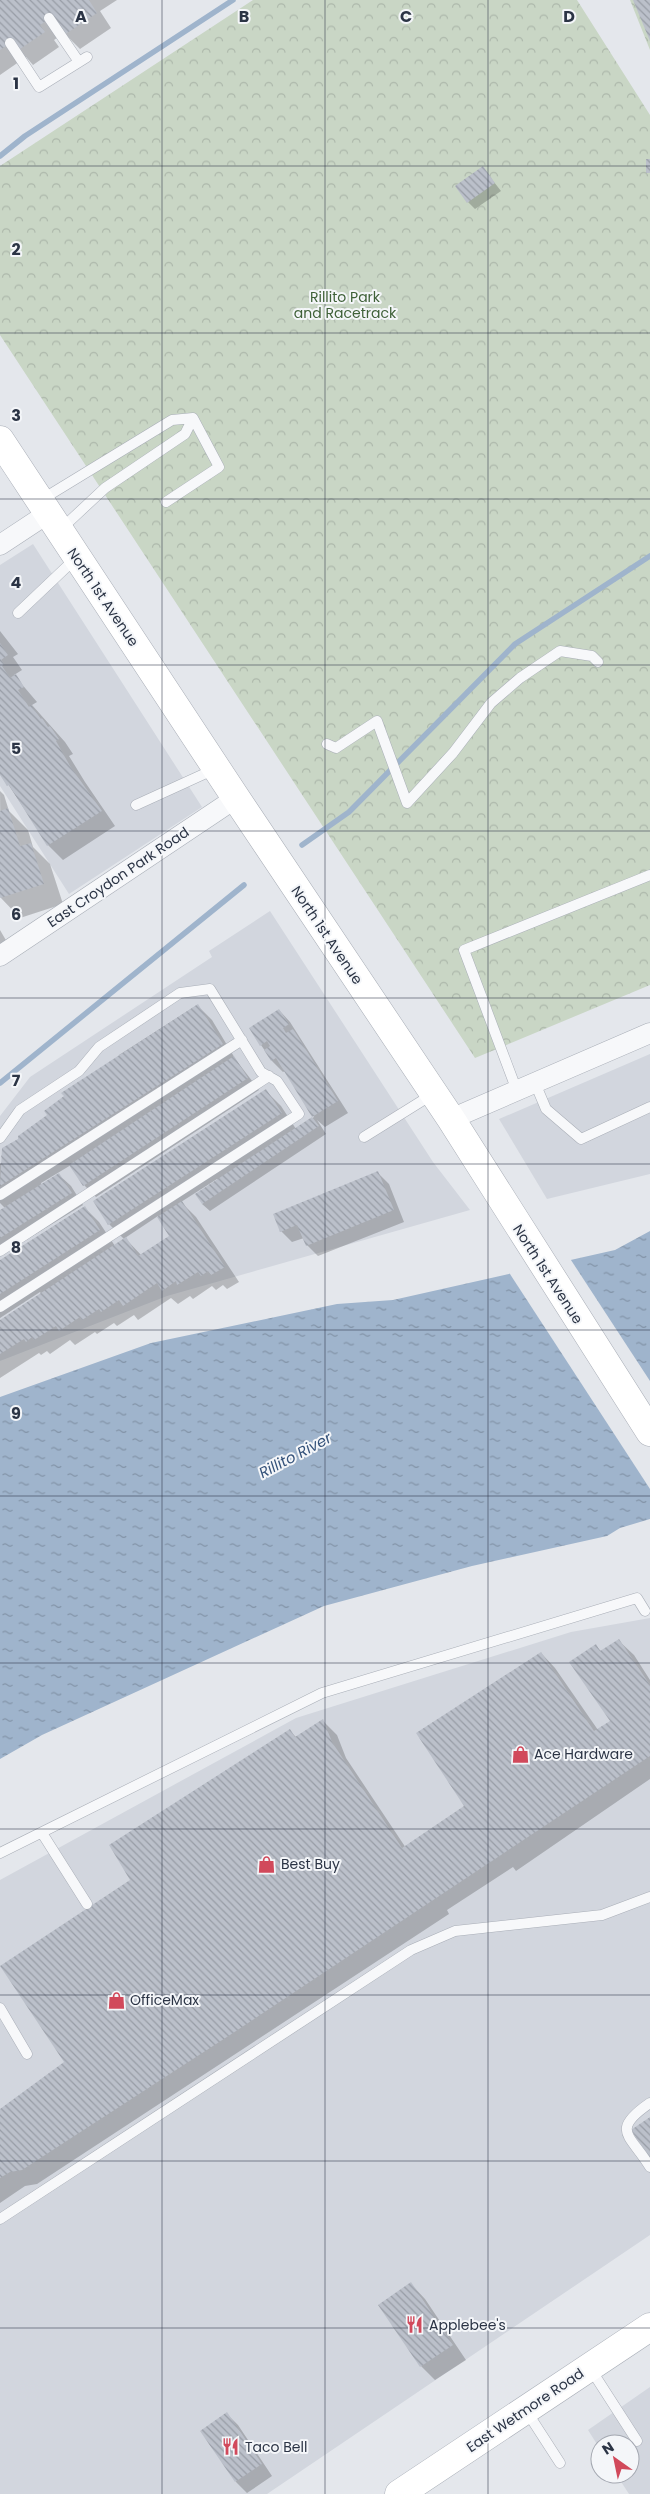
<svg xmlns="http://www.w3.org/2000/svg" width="650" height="2494" font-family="Poppins,sans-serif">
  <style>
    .built { fill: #d2d6de }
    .forest { fill: url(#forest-crowns) }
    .water { fill: url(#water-ripples) }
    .pier { fill: #e4e7ec }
    .shadow { fill: #0003; fill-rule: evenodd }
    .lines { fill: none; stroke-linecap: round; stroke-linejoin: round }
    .stream { stroke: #9fb4cc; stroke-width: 5.5 }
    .building { fill: url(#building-back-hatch) }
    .lane-casing { stroke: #a9aeb7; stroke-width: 11 }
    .street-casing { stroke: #a9aeb7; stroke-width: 21 }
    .secondary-casing { stroke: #a9aeb7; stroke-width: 29 }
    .lane { stroke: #f7f8fa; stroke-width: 10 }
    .street { stroke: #f7f8fa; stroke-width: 20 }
    .secondary { stroke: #fff; stroke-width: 28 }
    .grid { fill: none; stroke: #2b3445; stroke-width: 1; stroke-opacity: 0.55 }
    .labels { text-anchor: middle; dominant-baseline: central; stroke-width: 4; stroke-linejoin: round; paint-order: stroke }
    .park-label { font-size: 14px; fill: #3f6138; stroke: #f4f6f9 }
    .street-label { font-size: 14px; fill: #2b3445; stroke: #f4f6f9 }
    .poi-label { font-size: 14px; fill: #2b3445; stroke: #f4f6f9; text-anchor: start }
    .water-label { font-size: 15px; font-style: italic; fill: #34527a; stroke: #f4f6f9 }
    .grid-label { font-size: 16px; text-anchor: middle; font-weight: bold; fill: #2b3445; stroke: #f4f6f9; stroke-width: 4; stroke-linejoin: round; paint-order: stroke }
  </style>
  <defs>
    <pattern id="forest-crowns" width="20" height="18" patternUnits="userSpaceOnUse" patternTransform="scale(1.25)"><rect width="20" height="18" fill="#c9d6c5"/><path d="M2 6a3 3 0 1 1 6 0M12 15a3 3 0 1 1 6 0" fill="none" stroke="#adb8ab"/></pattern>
    <pattern id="water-ripples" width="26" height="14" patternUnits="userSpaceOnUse" patternTransform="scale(1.25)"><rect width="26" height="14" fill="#9fb4cc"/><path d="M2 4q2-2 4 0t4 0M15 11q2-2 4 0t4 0" fill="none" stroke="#8293a7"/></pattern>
    <pattern id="building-back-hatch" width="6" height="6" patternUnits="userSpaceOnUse" patternTransform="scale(1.25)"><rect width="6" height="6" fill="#bbc0ca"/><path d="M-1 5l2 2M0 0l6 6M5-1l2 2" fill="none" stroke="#989da6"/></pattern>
  </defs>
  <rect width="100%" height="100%" fill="#e4e7ec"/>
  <path class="built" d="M33,544L202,807L69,894L0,786V565Z
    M270,911L433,1162L470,1210L167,1296L0,1361V1116L30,1077L212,957L209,951Z
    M650,1054V1174L547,1199L499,1119Z
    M650,1618V2235L267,2494H0V1880L296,1718L571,1632Z
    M650,2387V2494H629L616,2474H630V2444H600V2449L588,2430Z"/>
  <path class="forest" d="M253,0H577L650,115V985L475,1058L0,335V166Z
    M630,0H650V50Z"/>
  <path class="water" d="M650,1231V1519L620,1528L607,1536L472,1566L324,1606L42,1735L0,1759V1397L151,1343L337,1304L393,1300L615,1250Z"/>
  <path class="pier" d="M569,1257L650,1381V1489L508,1271Z"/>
  <path class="shadow" d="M0,0H117L100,11L111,28L80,49L64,33L54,40L59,47L33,65L26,57L0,75Z
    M483,168L501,191L475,209L468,202Z
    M0,631L18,654L13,657L22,670L14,675L37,702L32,705L65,742L73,754L69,756L85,782L115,826L63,860L48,845L0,772Z
    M0,791L4,795L9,811L28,830L33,847L50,864L63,904L20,918L1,898Z
    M0,930L7,942L0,947Z
    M197,1005L212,1020L236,1060L259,1090L96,1197L84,1185L71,1165L41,1183L42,1186L59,1175L71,1186L83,1205L0,1256V1212L5,1208L0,1203V1164L4,1161L1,1156L120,1057L119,1055Z
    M279,1010L290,1022L348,1113L325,1127L317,1120L326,1134L210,1211L202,1204L218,1181L217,1179L181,1202L196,1217L239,1282L227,1289L223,1285L216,1290L212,1286L193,1299L190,1296L178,1304L171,1298L138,1320L134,1315L117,1326L114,1323L97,1334L95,1332L75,1345L70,1340L50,1354L47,1351L41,1355L39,1353L0,1378V1321L41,1294L40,1292L0,1318V1261L84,1207L99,1222L115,1246L124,1239L109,1224L266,1091L281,1106L296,1129L314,1117L285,1071L283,1072L272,1061L261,1045ZM158,1216L171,1236L142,1256L125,1238Z
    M378,1173L389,1184L404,1222L318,1256L307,1245L304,1238L292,1242L281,1231Z
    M619,1641L634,1655L650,1680V1779L516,1871L513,1867L447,1910L449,1914L37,2184L25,2186L0,2203V2111L66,2063L131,1881L290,1731L297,1738L323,1721L337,1735L346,1758L406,1848L464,1807L541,1653L555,1668L598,1730L611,1721L596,1646L602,1652Z
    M411,2284L425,2299L466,2360L435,2380L421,2366Z
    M227,2414L238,2425L272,2476L247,2493L236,2482Z"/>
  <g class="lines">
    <path class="stream" d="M0,156L25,136L233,0
      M302,845L349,812L515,644L650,556
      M0,1083L244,885"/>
  </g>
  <path class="building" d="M0,0H89L97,13L64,35L52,17L40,25L45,32L17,51L11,43L0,50Z
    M633,0H650V41Z
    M646,159H650V173H646Z
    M483,166L495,183L467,203L455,186Z
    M0,643L8,655L1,660L4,664L2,666L10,678L16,674L24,687L18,690L29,707L31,705L41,719L42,718L48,727L50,726L59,739L56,741L70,766L102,811L47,846L9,785L7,786L0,775Z
    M8,808L20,846L31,843L44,884L0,898V811Z
    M198,1004L223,1044L0,1186L2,1148L18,1139V1136L47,1115L44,1111L64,1096L61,1093Z
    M279,1009L289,1024L283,1028L286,1033L293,1029L338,1101L312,1117L276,1058L271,1061L264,1050L270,1046L267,1041L260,1046L249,1028Z
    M234,1056L248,1078L83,1186L69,1165Z
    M266,1089L282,1113L108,1225L93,1201Z
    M312,1117L319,1126L202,1204L195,1194Z
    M378,1171L394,1210L306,1246L297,1225L280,1232L273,1214Z
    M59,1173L72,1193L0,1238V1210Z
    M182,1201L225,1267L211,1275L208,1271L201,1276L198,1272L177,1285L176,1281L162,1291L157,1283L123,1306L119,1300L101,1312L99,1309L82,1320L80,1317L59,1331L56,1326L34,1340L32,1337L26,1342L24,1339L0,1354V1320L126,1237L138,1256L169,1236L157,1217Z
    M85,1206L100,1230L0,1294V1260Z
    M619,1639L650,1685V1756L233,2033L22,2170L10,2172L0,2178V2109L64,2062L0,1966L130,1880L109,1845L290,1729L295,1737L323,1719L332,1742L402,1848L464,1806L416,1733L541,1652L594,1731L610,1721L569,1662L596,1644L600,1651Z
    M650,2117V2158L631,2130Z
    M411,2282L453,2345L420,2367L378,2305Z
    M227,2412L262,2464L235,2482L200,2431Z"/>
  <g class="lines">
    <defs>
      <path id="lane" d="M49,18L79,62
        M10,43L39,87L87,57
        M41,500L172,420L193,418L185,434L105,488L60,530
        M166,502L219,467L193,418
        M18,613L76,558
        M327,744L336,748L377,721L407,803L453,753L491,703L520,678L560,651L592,656L598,662
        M136,805L215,769
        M535,1083L546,1109L581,1139L650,1107
        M517,1091L464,950L650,875
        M364,1137L433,1094
        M0,1138L20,1110L79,1071L99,1047L180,993L210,989L261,1072L277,1081L299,1114L0,1307
        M0,1195L242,1040
        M0,1251L269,1076
        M42,1833L87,1904
        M0,1853L322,1693L637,1598L645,1611
        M0,2008L27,2054
        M650,2103C609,2131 631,2135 650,2167
        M0,2219L411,1950L455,1931L602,1915L650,1897
        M590,2368L637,2441
        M527,2412L560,2463"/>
      <path id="street" d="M0,545L47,514
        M0,956L236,798
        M451,1119L650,1033"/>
      <path id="secondary" d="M0,440L236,798L451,1119L650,1432
        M399,2494L650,2327"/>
    </defs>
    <use href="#lane" class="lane-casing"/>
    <use href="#street" class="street-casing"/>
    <use href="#secondary" class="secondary-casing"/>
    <use href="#lane" class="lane"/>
    <use href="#street" class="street"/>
    <use href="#secondary" class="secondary"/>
  </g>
  <path class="grid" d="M162,0V2494M325,0V2494M488,0V2494M0,166H650M0,333H650M0,499H650M0,665H650M0,831H650M0,998H650M0,1164H650M0,1330H650M0,1496H650M0,1663H650M0,1829H650M0,1995H650M0,2161H650M0,2328H650"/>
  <defs>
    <symbol id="shop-bare" viewBox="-9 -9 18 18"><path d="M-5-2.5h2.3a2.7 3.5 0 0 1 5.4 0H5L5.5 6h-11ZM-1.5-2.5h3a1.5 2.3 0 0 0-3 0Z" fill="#d1495b" stroke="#f4f6f9" stroke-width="2.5" paint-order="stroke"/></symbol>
    <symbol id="restaurant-bare" viewBox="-9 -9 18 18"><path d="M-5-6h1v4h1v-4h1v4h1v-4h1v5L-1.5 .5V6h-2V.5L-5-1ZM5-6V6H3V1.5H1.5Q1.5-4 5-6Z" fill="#d1495b" stroke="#f4f6f9" stroke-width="2.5" paint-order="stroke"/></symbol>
  </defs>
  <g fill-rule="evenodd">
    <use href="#shop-bare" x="508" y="1742" width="25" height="25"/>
    <use href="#shop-bare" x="254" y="1852" width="25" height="25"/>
    <use href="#shop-bare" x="104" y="1988" width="25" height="25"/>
    <use href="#restaurant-bare" x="402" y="2312" width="25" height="25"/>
    <use href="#restaurant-bare" x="218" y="2434" width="25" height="25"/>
  </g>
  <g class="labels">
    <g class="park-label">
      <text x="345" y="297">Rillito Park<tspan x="345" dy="16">and Racetrack</tspan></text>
    </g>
    <g class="street-label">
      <text transform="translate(103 597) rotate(56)">North 1st Avenue</text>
      <text transform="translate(118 877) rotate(-34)">East Croydon Park Road</text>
      <text transform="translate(327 935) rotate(56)">North 1st Avenue</text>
      <text transform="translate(548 1274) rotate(57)">North 1st Avenue</text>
      <text transform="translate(525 2410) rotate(-34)">East Wetmore Road</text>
    </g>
    <g class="poi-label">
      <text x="534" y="1754">Ace Hardware</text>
      <text x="281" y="1864">Best Buy</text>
      <text x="130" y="2000">OfficeMax</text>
      <text x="429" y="2325">Applebee's</text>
      <text x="245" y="2447">Taco Bell</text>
    </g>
    <g class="water-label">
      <text transform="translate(295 1455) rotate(-28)">Rillito River</text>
    </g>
  </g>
  <g class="grid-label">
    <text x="81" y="22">A</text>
    <text x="244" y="22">B</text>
    <text x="406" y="22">C</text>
    <text x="569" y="22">D</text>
    <text x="16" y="89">1</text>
    <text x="16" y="255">2</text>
    <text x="16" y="421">3</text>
    <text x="16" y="588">4</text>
    <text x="16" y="754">5</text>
    <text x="16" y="920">6</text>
    <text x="16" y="1086">7</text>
    <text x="16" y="1253">8</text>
    <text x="16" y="1419">9</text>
  </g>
  <g transform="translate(615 2459) rotate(327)"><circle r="24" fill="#f4f6f9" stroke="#a4a8b1"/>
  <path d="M0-4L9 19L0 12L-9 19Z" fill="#d1495b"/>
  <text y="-8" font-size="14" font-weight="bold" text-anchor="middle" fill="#2b3445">N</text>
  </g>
</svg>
